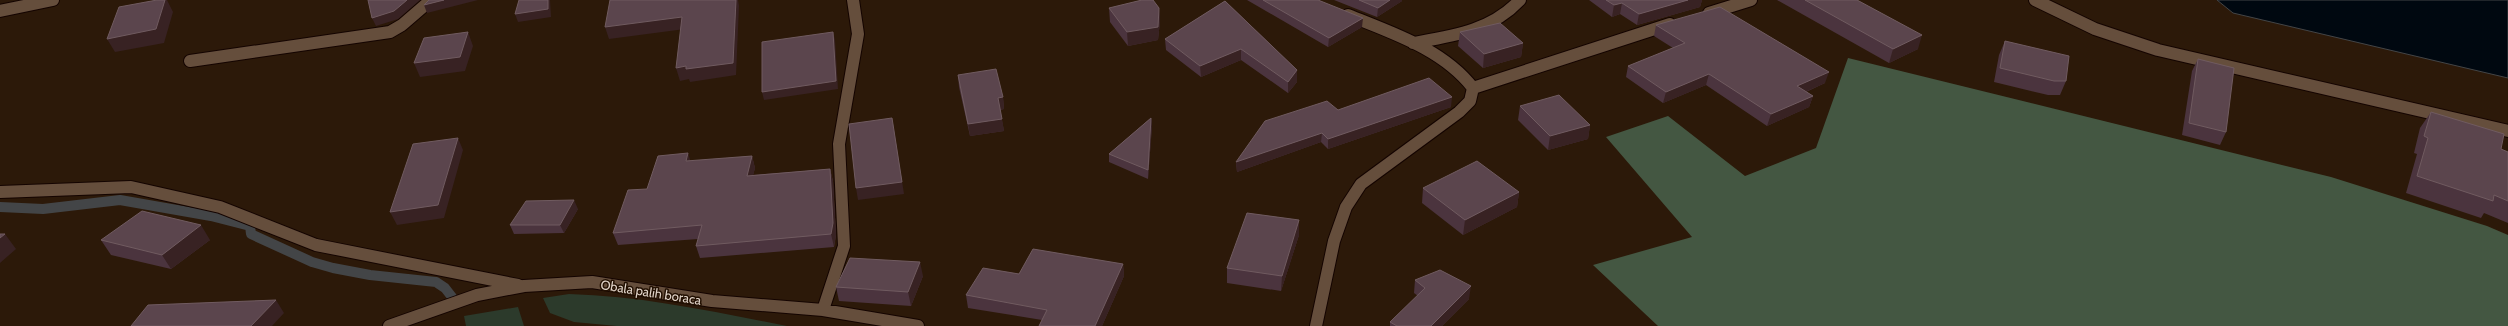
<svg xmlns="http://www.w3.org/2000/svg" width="2508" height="326" font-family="Cabin,sans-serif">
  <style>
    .green { fill: #2c3a2b }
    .forest { fill: #445742 }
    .water { fill: #000810; stroke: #434547 }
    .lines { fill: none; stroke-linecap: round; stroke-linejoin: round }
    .stream { stroke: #434547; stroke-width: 10 }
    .minor-casing { stroke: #140400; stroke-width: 14 }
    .minor { stroke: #654e3c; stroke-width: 12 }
    .wall { fill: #4b343e }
    .shaded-wall { fill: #382223 }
    .building { fill: #5b454d; stroke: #705b60 }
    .labels { text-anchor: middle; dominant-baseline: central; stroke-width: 3; stroke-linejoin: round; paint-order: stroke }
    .street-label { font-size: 13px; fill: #e0d3c8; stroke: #221002 }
  </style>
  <rect width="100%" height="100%" fill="#2c1909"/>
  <path class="green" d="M569,294C643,296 715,312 787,326H617L574,322L550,313L543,298Z
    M518,307L524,326H466L464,316Z"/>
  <path class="forest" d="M1848,58L2331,177L2487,226L2508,235V326H1658L1593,265L1692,237L1606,137L1668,116L1745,176L1816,148Z"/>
  <path class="water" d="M2217,0H2508V78L2233,13Z"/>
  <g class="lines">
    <path class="stream" d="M0,207L43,209L120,200L211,216L250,226L251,234L312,262L333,268L370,275L436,282L445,288L452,297"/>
    <defs>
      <path id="minor" d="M2035,0L2095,29L2158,50L2508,131
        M0,11L53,0
        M1709,13L1751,0
        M1413,43C1453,36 1491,31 1520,0
        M190,61L390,32L402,25L431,0
        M1473,88L1670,24
        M0,192L131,187L220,207L316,245L518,285
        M823,310L844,246L839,144L858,34L853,0
        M389,326L477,295L524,286L592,282L712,301L823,310L918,326
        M1316,326L1334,241L1346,207L1361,184L1459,112L1470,101L1473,88C1443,49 1392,33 1348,15"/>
    </defs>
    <use href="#minor" class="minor-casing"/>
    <use href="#minor" class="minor"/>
  </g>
  <path class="wall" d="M1247,0H1318L1362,27L1328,47Z
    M1334,0H1402V1L1377,17Z
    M1589,0H1702L1700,7L1637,25L1620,14L1612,17Z
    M1777,0H1857L1918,49L1889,63Z
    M1225,1L1297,70V82L1288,93L1241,60L1201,77L1166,50L1165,39Z
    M1109,8H1159L1160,21L1158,40L1128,46L1110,22Z
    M1656,25L1825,83L1806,92L1813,96L1809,107L1767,126L1706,85L1663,103L1626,77L1628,66L1673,48L1654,36Z
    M1460,32L1523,43L1521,57L1483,68L1458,46Z
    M2005,41L2066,81L2060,95H2048L1994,82L1999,55Z
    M2198,59L2226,132L2220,145L2182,135L2192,71Z
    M958,75L1003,97L1004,109L1000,110L1004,131L970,136L959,87Z
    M1520,106L1590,125L1588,139L1548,150L1518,120Z
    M1451,107L1328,149L1321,142L1237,172L1236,162L1338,110Z
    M2431,112L2501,149L2508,152V223L2484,213L2481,218L2406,193L2417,154L2414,153L2420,128Z
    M1151,118L1152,126L1148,179L1109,162V154Z
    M752,156L755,168L753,175L830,169L833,181L836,235L834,247L700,258L696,246L698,239L618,245L613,233L647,189L691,161Z
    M1423,188L1519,192L1517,207L1463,235L1422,203Z
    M578,209L564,233L514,234L510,225Z
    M1299,235L1281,291L1227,283V268Z
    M101,240H210L171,269L111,255Z
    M1123,264L1124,276L1102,326H1039L1042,320L968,308L966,295L1019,274Z
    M923,276L911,306L839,301L836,287Z
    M1415,280L1469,299L1442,326H1390V322L1418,296L1414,293Z"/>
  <path class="shaded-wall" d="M165,0H167L173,12L164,43L115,52L107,39Z
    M407,0H420L398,19L376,26L372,18Z
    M444,0H478L427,13L424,5Z
    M548,0H550L551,17L518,22L515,14Z
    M736,0H738L739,6L736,75L690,82L689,79L680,81L676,68Z
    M1390,0H1402V1L1377,17L1378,8Z
    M1688,0H1702L1700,7L1637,25L1639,14Z
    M1622,3L1620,14L1612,17L1614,5Z
    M1159,8L1160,21L1158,40L1128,46L1127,32Z
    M682,17L685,29L609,39L605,27Z
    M1363,18L1362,27L1328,47L1329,38Z
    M468,32L473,46L465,71L420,77L414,63Z
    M833,32L835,40L838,89L764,100L762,92Z
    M1922,35L1918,49L1889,63L1893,49Z
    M1523,43L1521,57L1483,68L1484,54Z
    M1241,49V60L1201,77L1200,66Z
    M1297,70V82L1288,93V82Z
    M1829,72L1825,83L1794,97L1797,86Z
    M1709,74L1706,85L1663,103L1666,92Z
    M1813,96L1809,107L1767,126L1771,114Z
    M1003,97L1004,109L999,110L998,98Z
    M1452,97L1451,107L1328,149V139Z
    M892,118L894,129L904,194L858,200L856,188Z
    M1151,118L1152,126L1148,179V170Z
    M1002,119L1004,131L970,136L968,124Z
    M1590,125L1588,139L1548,150L1550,136Z
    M1322,133L1321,142L1237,172L1236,162Z
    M458,138L463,150L444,218L397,225L390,212Z
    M688,153L692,166L686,161Z
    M752,156L755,168L750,188L747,176Z
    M830,169L833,181L836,235L834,247L831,234Z
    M1519,192L1517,207L1463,235L1465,220Z
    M574,200L578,209L564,233L560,225Z
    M1299,220V235L1281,291L1282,276Z
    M201,225L210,240L171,269L162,255Z
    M5,234L16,249L0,263V238Z
    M920,262L923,276L911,306L908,292Z
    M1123,264L1124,276L1102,326H1095Z
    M1471,286L1469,299L1442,326H1431Z
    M276,300L284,313L272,326H251Z"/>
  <path class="building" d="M157,0H165L156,29L107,39L119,7Z
    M368,0H407L394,11L372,18Z
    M429,0H444L424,5Z
    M519,0H548V9L515,14Z
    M610,0H736L733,63L686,69V66L676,68L682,17L605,27Z
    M1142,0H1153L1159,8L1158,27L1127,32L1109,8Z
    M1263,0H1318L1363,18L1329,38Z
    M1359,0H1390L1378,8Z
    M1606,0H1688L1639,14L1622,3L1614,5Z
    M1805,0H1857L1922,35L1893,49Z
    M1225,1L1297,70L1288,82L1241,49L1200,66L1165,39Z
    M1720,7L1829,72L1797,86L1813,96L1771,114L1709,74L1666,92L1628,66L1685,43L1656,25Z
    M1500,23L1523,43L1484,54L1460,32Z
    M468,32L460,57L414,63L424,38Z
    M833,32L836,81L762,92V42Z
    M2005,41L2069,56L2066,81H2054L2000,68Z
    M2198,59L2234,68L2226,132L2189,123Z
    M996,69L1003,97L998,98L1002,119L968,124L958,75Z
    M1429,78L1452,97L1328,139L1322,133L1236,162L1265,121L1327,101L1338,110Z
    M1559,95L1590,125L1550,136L1520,106Z
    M2431,112L2504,134L2501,149L2508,152V201L2494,195L2493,201L2417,176L2428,138L2424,136Z
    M892,118L902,182L856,188L849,124Z
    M1151,118L1148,170L1109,154Z
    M458,138L438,205L390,212L413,144Z
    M688,153L686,161L752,156L747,176L830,169L833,223L831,234L696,246L702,225L613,233L628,190L647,189L658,156Z
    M1477,161L1519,192L1465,220L1423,188Z
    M574,200L560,225H510L526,201Z
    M142,211L201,225L162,255L101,240Z
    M1247,213L1299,220L1282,276L1227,268Z
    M0,234H5L0,238Z
    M1033,249L1123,264L1095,326H1039L1047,310L966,295L983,268L1019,274Z
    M850,258L920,262L908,292L836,287Z
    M1440,270L1471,286L1431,326H1397L1390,322L1425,288L1415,280Z
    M276,300L251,326H131L148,305Z"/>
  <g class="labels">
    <g class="street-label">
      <text transform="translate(651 292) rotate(9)">Obala palih boraca</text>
    </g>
  </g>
</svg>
